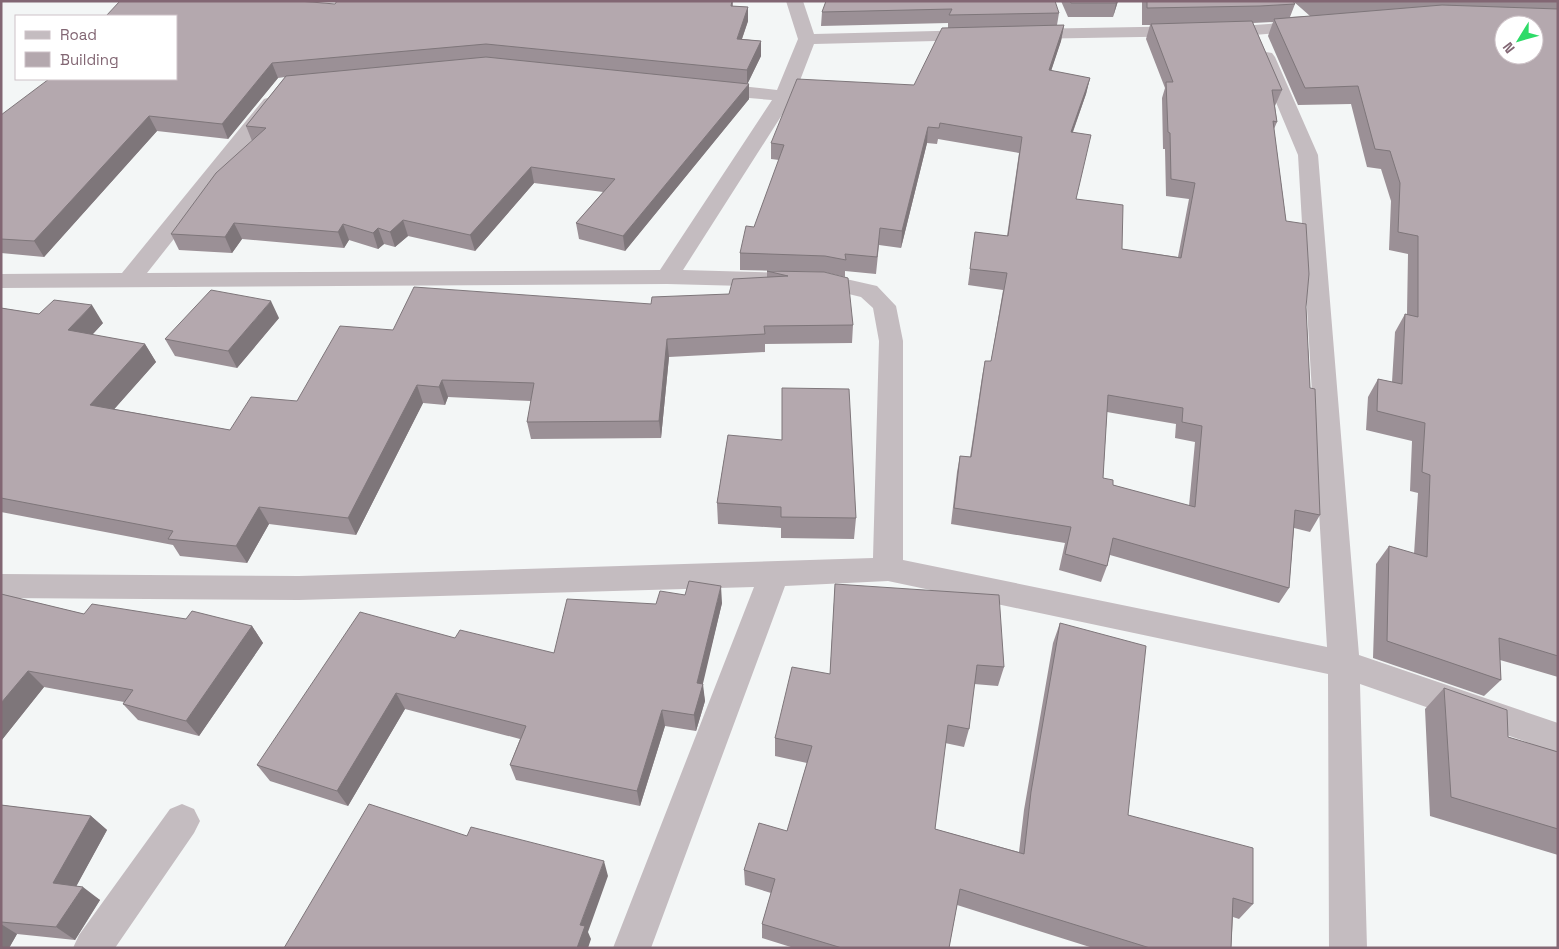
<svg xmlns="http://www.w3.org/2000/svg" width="1559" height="949" font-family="'Space Grotesk',sans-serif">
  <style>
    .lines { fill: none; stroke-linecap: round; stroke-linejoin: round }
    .street { fill: #c4bcc0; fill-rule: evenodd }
    .wall { fill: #9b9096; fill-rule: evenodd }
    .shaded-wall { fill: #7e767a }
    .building { fill: #b4a8ae; stroke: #7e767a; fill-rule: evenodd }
  </style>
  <rect width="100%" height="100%" fill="#f3f6f6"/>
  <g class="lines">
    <path class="street" d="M786,1H803L814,34L976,30L982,31L985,35L982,39L976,40L814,44L794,96L683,270L824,274L877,286L896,306L903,341V560L1327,647L1298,155L1257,57L1260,53L1266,52L1272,53L1275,57L1318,155L1359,655L1558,723V753L1360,684L1367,948H1329L1328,674L888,581L785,586L651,948H613L754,587L299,600L1,598V574L299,576L873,558L879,341L873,308L861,297L824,288L667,284L1,288V274L122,273L264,99L271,97L278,99L281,103L278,107L147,273L660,270L772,100L713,95L706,93L704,89L706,85L713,83L777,90L798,39Z
      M1308,21L1314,22L1317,26L1314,30L1254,35L1026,39L1020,38L1017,34L1020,30L1026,29L1254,25Z
      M182,804L194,809L200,821L194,833L115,948H73L79,935L170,809Z"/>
  </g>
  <path class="wall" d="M733,1V6L748,7V21L742,39L761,41V56L747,84L749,99L625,251L579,239L576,223L603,192L534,183L475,251L408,236L395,247L384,244L378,249L349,240L344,248L242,239L232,253L179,250L171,234L252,141L246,126L285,77L278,78L228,139L157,131L44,257L1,253V115L335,4Z
    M826,1L1059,13L1057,25H1064L1061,41L1051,71L1090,78L1086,94L1073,132L1076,199L1122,249L1178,257L1189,199L1166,196L1165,149H1163L1162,98L1165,88L1146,39L1150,25H1142V1H1293L1295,4L1290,17L1310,16L1293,1H1558V677L1500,660L1501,680L1484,696L1373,658L1376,564L1389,546L1414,554L1418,493L1410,491L1412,441L1366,430L1368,397L1378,379L1392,382L1395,332L1405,314H1407L1408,254L1389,250L1391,201L1381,169L1367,167L1351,104L1298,105L1268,36L1273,22L1253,23L1282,90L1275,106L1277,122L1274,129L1286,221L1306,307L1310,388L1320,515L1310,532L1294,528L1289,588L1279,603L1110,555L1107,566L1101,582L1059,570L1065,543L951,524L957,472L960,456L970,457L982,377L985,361H991L1003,290L968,285L975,232L1007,236L1019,153L938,139L937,144L927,143L901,248L879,245L876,274L845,271V277L824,272L740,270V253L754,227L779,160L771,159V143L914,85L948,28V23L821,26L822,12ZM1107,412L1176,424L1175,438L1195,442L1189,506L1113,485L1103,478Z
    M1061,1H1118L1113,17H1068Z
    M767,271L824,272L853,325L852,343L765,344V352L669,357L661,438L531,439L527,422L531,401L448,397L445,405L423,403L356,535L269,524L247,563L180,556L173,545L1,512V308L39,314L103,323L92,335L145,344L156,362L114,409L230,430L297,401L393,330L651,304L729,294L767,277Z
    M279,318L237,368L175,356L165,339Z
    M728,435L856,518L854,539L781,538V528L718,524L717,503Z
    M835,584L1004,667L998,686L974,684L969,729L964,747L945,743L935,829L1019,852L1024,810L1053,643L1060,623L1128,815L1253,904L1239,919L1233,917L1231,948H1093L957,905L949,948H794L762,938V924L771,893L745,885L744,870L787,831L807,763L775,756V738L830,674Z
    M1,594L84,614L186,619L252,626L263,643L199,736L138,720L123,704L124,702L44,687L1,741Z
    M722,603L702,684L705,701L696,731L665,726L640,806L516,780L510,765L520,739L405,709L348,806L270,781L257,765L455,638L554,653L656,604Z
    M1444,688L1508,737L1558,752V855L1430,816L1425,709Z
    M1,805L91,816L107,830L76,886L100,900L75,940L17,934L9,948H1Z"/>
  <path class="shaded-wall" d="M1117,1H1118L1113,17L1116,3Z
    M748,7V21L737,53V39Z
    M1064,25L1061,41L1046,86L1049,70Z
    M761,41V56L747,85V70Z
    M272,63L278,78L228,139L222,124Z
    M1090,78L1086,94L1067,148L1071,132Z
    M749,84V99L625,251L623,236Z
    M149,116L157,131L44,257L34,241Z
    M928,127L927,143L901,248L902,231Z
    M531,167L534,183L475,251L470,235Z
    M403,220L408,236L395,247L390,232Z
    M234,223L242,239L232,253L225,237Z
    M343,224L349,240L344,248L338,232Z
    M378,228L384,244L378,249L373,233Z
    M271,301L279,318L237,368L228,351Z
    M92,305L103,323L80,348L68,330Z
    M667,339L669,357L661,438L659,421Z
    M145,344L156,362L102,423L90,405Z
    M442,380L448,397L445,405L439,387Z
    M417,385L423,403L356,535L348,518Z
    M259,507L269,524L247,563L236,546Z
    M721,586L722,603L701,692L703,684L705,701L696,731L694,715L697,683Z
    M252,626L263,643L199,736L186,721Z
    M28,671L44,687L1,741V703Z
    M396,693L405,709L348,806L337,791Z
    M662,710L665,726L640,806L637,791Z
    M91,816L107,830L71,896L53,883Z
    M604,861L608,876L588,932L591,939L588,948H577L580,925Z
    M83,887L100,900L75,940L56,927Z
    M1,924L17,934L9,948H1Z"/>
  <path class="building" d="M120,1H299L335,4L337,1H732L731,6L748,7L737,39L761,41L747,70L486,44L272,63L222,124L149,116L34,241L1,239V115L49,79H176V16H106Z
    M826,1H1055L1059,13L949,15L952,9L822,12Z
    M1070,1H1117L1116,3H1071Z
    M1147,1H1293L1295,4L1260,6L1147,8Z
    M1442,5L1558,9V656L1499,638L1501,680L1387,641L1389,546L1427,557L1430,475L1422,472L1425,423L1377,411L1378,379L1402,384L1405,314L1418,317V236L1398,232L1400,183L1390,151L1375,149L1358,86L1305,88L1274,19ZM1504,25H1534V55H1504Z
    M1252,21L1282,90H1272L1277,122L1273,121L1286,221L1306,224L1309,274L1306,307L1310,388L1315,389L1320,515L1295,510L1289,588L1113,538L1107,566L1065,554L1071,527L954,508L960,456L971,457L985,361H991L1007,273L970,269L975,232L1008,236L1022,137L940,123L939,128L928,127L902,231L880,228L877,257L845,254L846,260L825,256L740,253L746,226L754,227L784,145L771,143L797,79L914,85L942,28L1064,25L1049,70L1090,78L1071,132L1091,135L1076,199L1123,205L1122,249L1181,258L1195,183L1171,179L1170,133L1168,132L1166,82H1173L1151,24ZM1108,395L1183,408L1182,422L1202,426L1195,507L1113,485V480L1103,478Z
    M486,57L749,84L623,236L576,223L615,179L531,167L470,235L403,220L390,232L378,228L373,233L343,224L338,232L234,223L225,237L171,234L216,173L266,128L246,126L286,76Z
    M767,271L824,272L848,278L853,325L764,326L765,334L667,339L659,421L527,422L534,383L442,380L439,387L417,385L348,518L259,507L236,546L168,539L173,531L1,498V308L39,314L54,300L92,305L68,330L145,344L90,405L230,430L251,397L297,401L340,326L393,330L414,287L651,304L652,297L729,294L733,279L788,276Z
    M211,290L271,301L228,351L165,339Z
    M782,388L849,389L856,518L781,517V507L717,503L728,435L782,440Z
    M689,581L721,586L697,683L703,684L694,715L662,710L637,791L510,765L526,726L396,693L337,791L257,765L360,612L455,638L460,630L554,653L567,599L656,604L660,591L685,595Z
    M835,584L999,595L1004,667L977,665L969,729L948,725L935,829L1024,854L1031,792L1060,623L1146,646L1128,815L1253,848V904L1233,898L1231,948H1150L960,889L949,948H842L762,924L775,879L744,870L759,823L787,831L812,746L775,738L792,667L830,674Z
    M1,594L84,614L92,604L186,619L192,611L252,626L186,721L123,704L133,690L28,671L1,703Z
    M1444,688L1507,710L1508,737L1558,752V829L1451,797Z
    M369,804L467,836L471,827L604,861L580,925L585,926L577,948H284Z
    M1,805L91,816L53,883L83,887L56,927L1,922Z"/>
  <rect width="1559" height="949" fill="none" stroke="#826673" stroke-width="5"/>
  <rect x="15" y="15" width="162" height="65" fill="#ffffff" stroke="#cdc2c7"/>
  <rect x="25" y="31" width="25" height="8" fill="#c4bcc0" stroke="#cdc2c7"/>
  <text x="60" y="40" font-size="15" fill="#826673">Road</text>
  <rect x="25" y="52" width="25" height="15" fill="#b4a8ae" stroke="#cdc2c7"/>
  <text x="60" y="65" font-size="15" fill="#826673">Building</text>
  <g transform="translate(1519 40) rotate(233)"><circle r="24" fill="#ffffff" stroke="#cdc2c7"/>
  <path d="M0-4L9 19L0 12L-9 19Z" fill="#2edb68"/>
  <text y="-8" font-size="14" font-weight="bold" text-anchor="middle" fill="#826673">N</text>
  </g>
</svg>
